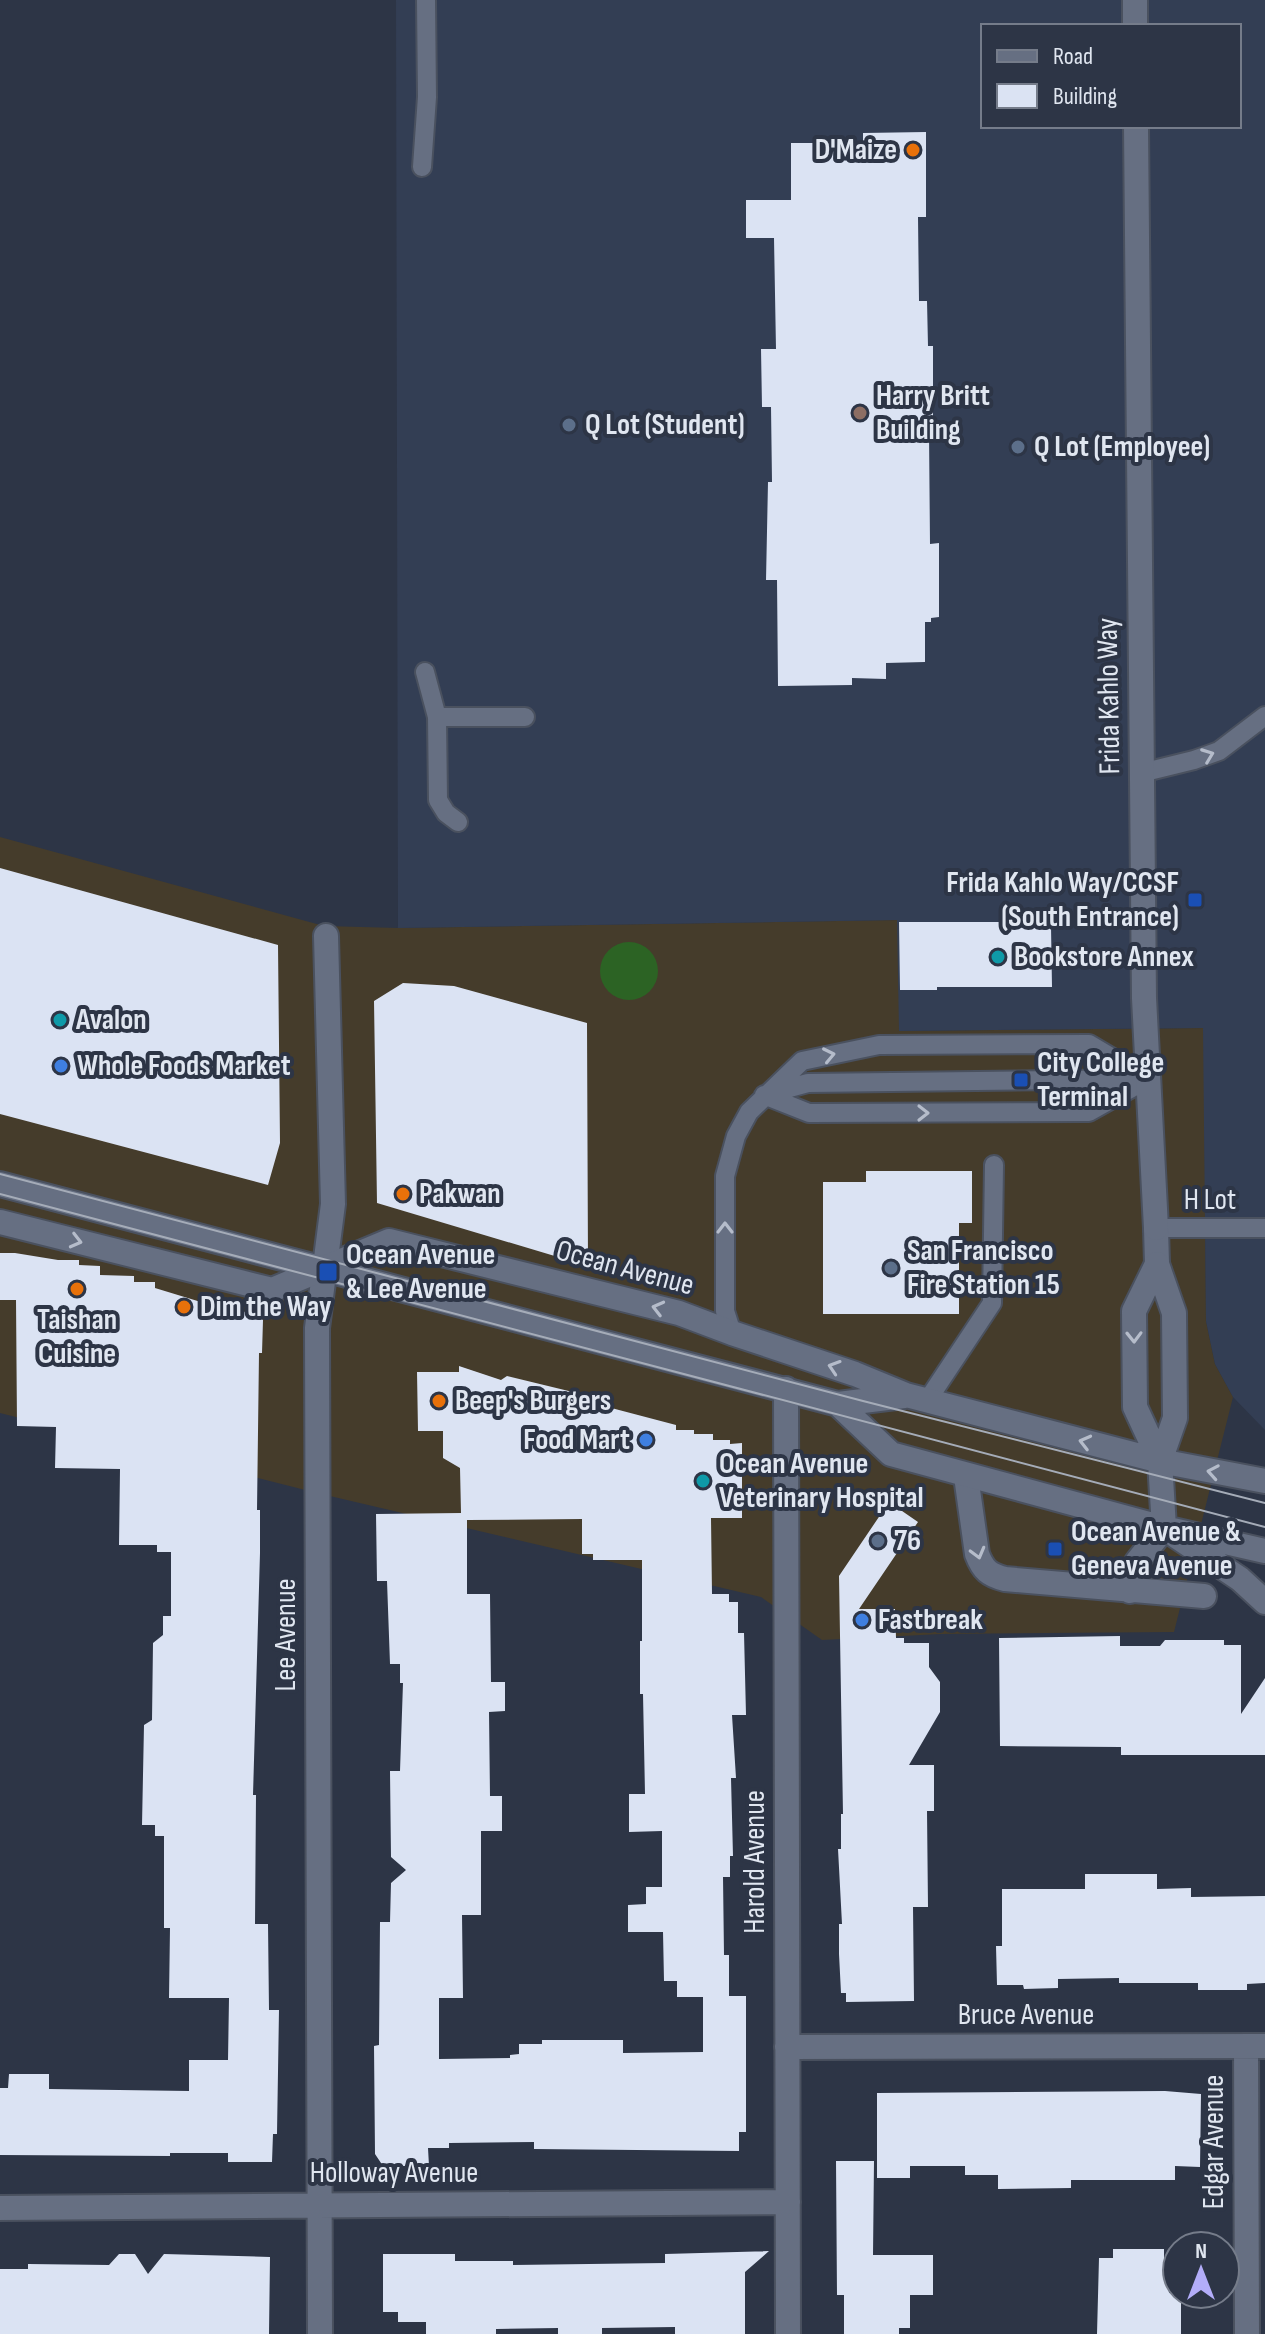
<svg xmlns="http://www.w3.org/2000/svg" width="1265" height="2334" font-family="'Sofia Sans Condensed',sans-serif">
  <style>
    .commercial { fill: #453c2b }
    .built { fill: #333e54; fill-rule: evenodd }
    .green { fill: #2c6324 }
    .building { fill: #dbe3f3; fill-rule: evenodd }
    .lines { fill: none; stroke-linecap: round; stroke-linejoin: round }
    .lane-casing { stroke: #4a515f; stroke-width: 22 }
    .street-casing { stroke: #4a515f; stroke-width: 28 }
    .secondary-casing { stroke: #4a515f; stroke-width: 28 }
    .lane { stroke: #666f82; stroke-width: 18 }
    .street { stroke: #666f82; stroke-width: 24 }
    .secondary { stroke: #666f82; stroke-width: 24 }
    .tram { stroke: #a5acb8; stroke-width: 2 }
    .oneway { stroke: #b5bcca }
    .food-dot { fill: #e8710a; stroke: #2d3546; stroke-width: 3 }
    .education-dot { fill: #8d6e63; stroke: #2d3546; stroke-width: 3 }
    .service-dot { fill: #5c6f8a; stroke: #2d3546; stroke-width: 3 }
    .transit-dot { fill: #1a4fb4; stroke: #2d3546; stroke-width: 3 }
    .culture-dot { fill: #0f9aa8; stroke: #2d3546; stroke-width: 3 }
    .shop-dot { fill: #3f7fe0; stroke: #2d3546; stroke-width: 3 }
    .labels { text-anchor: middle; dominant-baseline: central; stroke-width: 8; stroke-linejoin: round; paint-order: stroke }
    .poi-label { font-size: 30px; font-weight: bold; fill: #e0e6f0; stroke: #2d3546; text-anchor: start }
    .street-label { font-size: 30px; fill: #e0e6f0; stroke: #2d3546 }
  </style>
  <rect width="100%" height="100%" fill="#2d3546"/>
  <path class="commercial" d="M0,837L324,926L398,928L898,920L900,1031L1204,1028L1206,1321L1215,1364L1233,1397L1174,1632L941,1634L822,1640L761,1597L317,1493L0,1413Z"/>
  <path class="built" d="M396,0H1265V1430L1233,1397L1215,1364L1206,1321L1203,1028L899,1031L897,920L398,928ZM983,26H1239V126H983Z"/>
  <path class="green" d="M600 971a29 29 0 1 1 58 0a29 29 0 1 1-58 0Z"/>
  <path class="building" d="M926,132V217H918L919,301H927L928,346H933V431H929L930,544L939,543V617L931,618V622H925V662L886,663V679L852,678V685L778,686L777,580H766L768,482H772L771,407H762L761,349H776L774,238H746V200H791V143H863V133Z
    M0,868L278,945L280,1143L268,1185L0,1114Z
    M899,922H1010L1011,927L1051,926L1052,987H937V990H900Z
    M403,983L454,986L587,1023L588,1266L377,1203L374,1001Z
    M866,1171H972V1223H959V1314H823V1182H866Z
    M0,1253H15L58,1260H79V1265L100,1266V1275L134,1276V1282H155V1288L214,1306L246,1312L252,1309L263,1320L262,1353H259L257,1510H260V1553L253,1795H256L255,1924H268L269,2010H279L277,2134H273L272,2162H228V2153H170V2156L0,2155V2088H8L9,2074H49V2089L189,2091V2060H228L229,1998H169L170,1928H164V1836H155V1825H142L144,1725L152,1720L153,1643L163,1635V1616H171V1552H157V1545H119L120,1469L55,1468L56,1427L17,1426L16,1300H0Z
    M459,1366L501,1380L507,1376L581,1394V1400L676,1425V1430H694V1434H713V1440H730V1444L742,1443V1518H711L712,1594H729V1602H738V1633H744L746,1715H732L736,1778H731L733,1856H730V1877H723L724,1955H729V1996H746V2132H739V2151L534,2149V2142L449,2143V2148H428L429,2166H383L375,2154L374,2046L379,2045L380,1922H390L391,1883L406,1870L391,1857L390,1771H400L403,1683H400V1664H390L387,1581H377L376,1514L461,1513L460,1468L443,1458V1431H418L417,1372H459ZM582,1519V1554H593V1560H642V1641H640V1694H643L645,1794H629V1832L662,1831V1887H646V1904L628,1905V1932H663L664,1981H677V1997H703V2052L623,2053V2040H542V2044H519V2054L510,2055V2058L439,2059V1998H463L462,1915H481V1831H502V1796H490L489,1712L505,1711V1682H491L490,1594H467V1520Z
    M889,1502L918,1522L859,1609H895L896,1638H904V1643H929V1667L940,1682V1712L909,1765H934V1811H927L928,1907H913L914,2001L846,2002V1993H841L839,1954V1924H842L838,1849H841V1814H843L839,1576Z
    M1120,1636V1646H1160L1165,1640H1224V1645H1241V1714L1265,1678V1755H1121V1747L1000,1746L999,1638Z
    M1085,1874H1157V1889L1191,1888V1897L1265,1896V1983L1247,1984V1990H1198V1983H1119V1978L1058,1979V1988L1024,1989L1023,1985H997L996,1946H1002V1889H1085Z
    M1165,2091L1201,2094L1200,2167L1175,2166V2180H1071V2188L998,2189V2175H965V2166H910V2178H877V2093Z
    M836,2161H874L873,2255H933V2295H910V2328H899V2334H844V2295H837Z
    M1113,2249H1164V2261H1169V2293L1181,2294V2334H1097L1099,2258H1113Z
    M769,2251L745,2272V2334H675V2327L602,2328V2334H558V2328L496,2329V2334H426V2322H398V2312H383V2254H455V2261H513V2265L665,2263V2254Z
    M119,2254H135L148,2274L164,2254L270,2257L269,2334H0V2269H28V2264L109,2265Z"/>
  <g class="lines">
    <defs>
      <path id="lane" d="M422,167L427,97L426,0
        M425,672L437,717L438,800L446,813L458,822
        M437,717H525
        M1141,773L1194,760L1219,751L1265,716
        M771,1093L808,1083L1144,1079
        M764,1095L809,1113L1089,1112L1148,1079
        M1156,1228H1265
        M732,1333L725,1311V1176L736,1136L749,1112L802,1061L879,1045L1089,1044L1148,1079
        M927,1401L992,1303L994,1165"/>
      <path id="street" d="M1156,1228L1157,1264
        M786,1389L788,2334
        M966,1476L977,1554C983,1570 989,1575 1005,1579L1204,1596
        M1130,1591L1137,1562L1164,1528
        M1246,2046L1247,2334
        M787,2047L1265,2046
        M0,2208L788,2202
        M320,2334L317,1328L333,1204L326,936"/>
      <path id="secondary" d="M1135,0V26
        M1136,126L1144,998L1156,1228
        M0,1184L838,1404L904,1396
        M0,1222L272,1290L389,1241L679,1313L732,1333L855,1374L906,1395L1160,1461L1265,1481
        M1157,1264L1174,1313L1175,1418L1160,1461L1164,1528
        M1157,1264L1134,1311L1135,1407L1160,1461
        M838,1404L891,1454L1164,1528L1265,1551
        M1176,1536L1240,1579L1265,1602"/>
    </defs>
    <use href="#lane" class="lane-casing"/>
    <use href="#street" class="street-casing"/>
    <use href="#secondary" class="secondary-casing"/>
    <use href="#lane" class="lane"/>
    <use href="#street" class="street"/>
    <use href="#secondary" class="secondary"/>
    <path class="tram" d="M0,1174L863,1401L1265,1503
      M0,1194L1265,1527"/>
  </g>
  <defs><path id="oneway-chevron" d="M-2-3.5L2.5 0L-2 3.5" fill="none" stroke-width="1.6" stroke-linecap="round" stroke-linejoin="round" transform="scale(2)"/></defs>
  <g class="oneway">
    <use href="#oneway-chevron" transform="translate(1208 755) rotate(-21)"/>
    <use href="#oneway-chevron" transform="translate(829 1055) rotate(-12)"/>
    <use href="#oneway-chevron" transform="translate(923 1113)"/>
    <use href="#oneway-chevron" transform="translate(725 1228) rotate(-90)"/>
    <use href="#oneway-chevron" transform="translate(76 1241) rotate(14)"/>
    <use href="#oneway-chevron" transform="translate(658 1308) rotate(-166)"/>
    <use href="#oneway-chevron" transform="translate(1134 1337) rotate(89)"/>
    <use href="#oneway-chevron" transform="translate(834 1367) rotate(-162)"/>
    <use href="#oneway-chevron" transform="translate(1085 1442) rotate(-166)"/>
    <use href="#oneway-chevron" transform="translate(1213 1472) rotate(-170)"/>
    <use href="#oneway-chevron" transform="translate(978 1553) rotate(75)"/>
  </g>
  <g class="food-dot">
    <circle cx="913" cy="150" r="8"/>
    <circle cx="403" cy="1194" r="8"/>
    <circle cx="77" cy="1289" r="8"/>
    <circle cx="184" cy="1307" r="8"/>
    <circle cx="439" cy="1401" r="8"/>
  </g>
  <circle class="education-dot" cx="860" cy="413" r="8"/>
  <g class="service-dot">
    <circle cx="569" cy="425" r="8"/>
    <circle cx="1018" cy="447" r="8"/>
    <circle cx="891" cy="1268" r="8"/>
    <circle cx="878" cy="1541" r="8"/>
  </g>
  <g class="transit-dot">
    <rect x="1187" y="892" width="16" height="16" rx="4"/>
    <rect x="1013" y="1072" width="16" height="16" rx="4"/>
    <rect x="318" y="1262" width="20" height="20" rx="4"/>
    <rect x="1047" y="1541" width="16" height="16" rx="4"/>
  </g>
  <g class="culture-dot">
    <circle cx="998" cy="957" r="8"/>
    <circle cx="60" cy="1020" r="8"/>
    <circle cx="703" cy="1481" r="8"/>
  </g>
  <g class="shop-dot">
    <circle cx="61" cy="1066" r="8"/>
    <circle cx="646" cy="1440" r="8"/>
    <circle cx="862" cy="1620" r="8"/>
  </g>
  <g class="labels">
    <g class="poi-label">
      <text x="897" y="150" text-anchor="end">D'Maize</text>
      <text x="876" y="396">Harry Britt<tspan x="876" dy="34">Building</tspan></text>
      <text x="585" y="425">Q Lot (Student)</text>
      <text x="1034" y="447">Q Lot (Employee)</text>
      <text x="1179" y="883" text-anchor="end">Frida Kahlo Way/CCSF<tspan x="1179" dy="34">(South Entrance)</tspan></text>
      <text x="1014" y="957">Bookstore Annex</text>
      <text x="76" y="1020">Avalon</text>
      <text x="1037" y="1063">City College<tspan x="1037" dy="34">Terminal</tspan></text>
      <text x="77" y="1066">Whole Foods Market</text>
      <text x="419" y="1194">Pakwan</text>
      <text x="907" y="1251">San Francisco<tspan x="907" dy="34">Fire Station 15</tspan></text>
      <text x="346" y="1255">Ocean Avenue<tspan x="346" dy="34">&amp; Lee Avenue</tspan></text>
      <text x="200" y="1307">Dim the Way</text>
      <text x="77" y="1320" text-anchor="middle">Taishan<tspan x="77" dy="34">Cuisine</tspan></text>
      <text x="455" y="1401">Beep's Burgers</text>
      <text x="630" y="1440" text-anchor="end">Food Mart</text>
      <text x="719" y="1464">Ocean Avenue<tspan x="719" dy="34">Veterinary Hospital</tspan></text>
      <text x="1071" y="1532">Ocean Avenue &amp;<tspan x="1071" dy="34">Geneva Avenue</tspan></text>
      <text x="894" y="1541">76</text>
      <text x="878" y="1620">Fastbreak</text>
    </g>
    <g class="street-label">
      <text transform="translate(1109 696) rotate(-91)">Frida Kahlo Way</text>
      <text x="1210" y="1200">H Lot</text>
      <text transform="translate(625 1268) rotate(15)">Ocean Avenue</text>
      <text transform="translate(286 1635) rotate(-90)">Lee Avenue</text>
      <text transform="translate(755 1862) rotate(-90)">Harold Avenue</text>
      <text x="1026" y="2015">Bruce Avenue</text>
      <text transform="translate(1214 2142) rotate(-90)">Edgar Avenue</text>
      <text x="394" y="2173">Holloway Avenue</text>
    </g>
  </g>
  <rect x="981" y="24" width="260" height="104" fill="#2d3546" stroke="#757c8a" stroke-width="2"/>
  <rect x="997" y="50" width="40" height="12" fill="#666f82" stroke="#757c8a" stroke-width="2"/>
  <text x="1053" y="64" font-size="24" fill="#e0e6f0">Road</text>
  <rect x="997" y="84" width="40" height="24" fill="#dbe3f3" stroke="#757c8a" stroke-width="2"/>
  <text x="1053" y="104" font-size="24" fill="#e0e6f0">Building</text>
  <g transform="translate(1201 2270)"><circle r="38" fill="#2d3546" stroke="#757c8a" stroke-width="2"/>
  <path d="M0-6L14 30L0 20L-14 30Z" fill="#b3adf9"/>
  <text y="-12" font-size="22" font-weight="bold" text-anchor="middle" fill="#e0e6f0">N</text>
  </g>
</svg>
